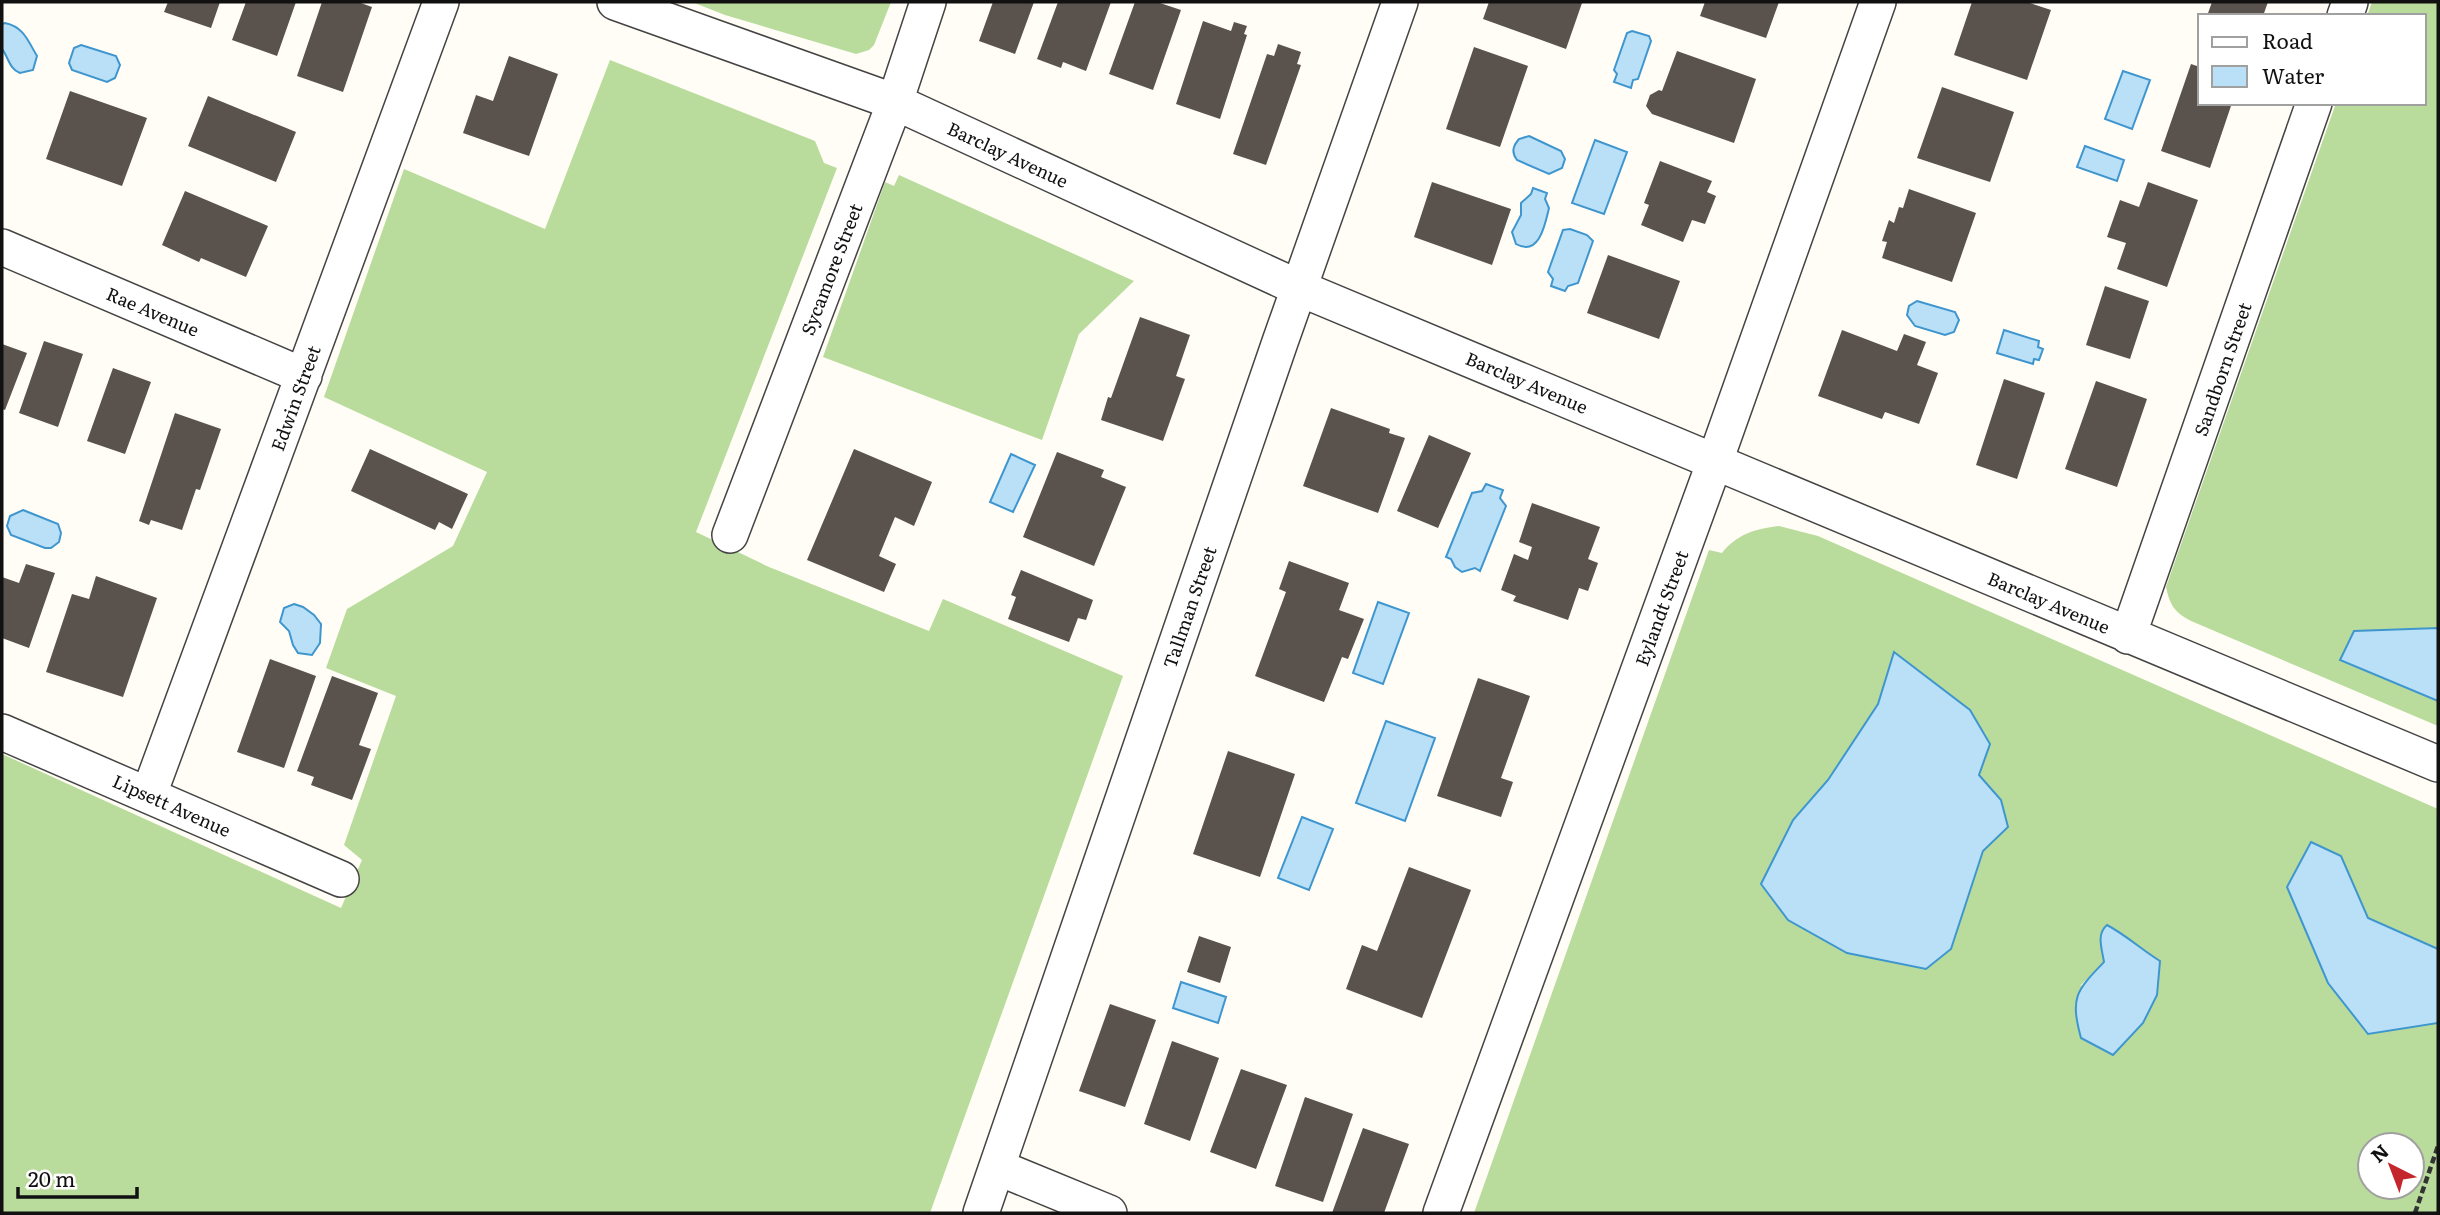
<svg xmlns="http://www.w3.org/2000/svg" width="2440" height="1215" font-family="Literata,serif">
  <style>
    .forest { fill: #b9dc9c; fill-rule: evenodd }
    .water { fill: #b9e0f7; stroke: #3f96cf; stroke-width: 2 }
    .building { fill: #5a524d }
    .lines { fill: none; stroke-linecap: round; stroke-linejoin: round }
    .minor-casing { stroke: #444; stroke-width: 38 }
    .path { stroke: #333; stroke-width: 4.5; stroke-dasharray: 7 3.5; stroke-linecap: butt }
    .minor { stroke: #fff; stroke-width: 35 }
    .labels { text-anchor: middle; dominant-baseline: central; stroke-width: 7; stroke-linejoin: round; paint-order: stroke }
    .street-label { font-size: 18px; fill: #111; stroke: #fff }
  </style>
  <rect width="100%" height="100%" fill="#fffdf5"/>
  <path class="forest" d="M692,2H891L874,45L869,50L856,54L725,15Z
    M2372,2H2438V628L2354,631L2340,660L2438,701V726L2191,621C2174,612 2170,605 2166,587L2336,103H2424V16H2367Z
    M610,60L815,141L824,163L837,168L696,532L769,567L929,631L943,599L1123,676L930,1213H2V754L341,908L362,860L344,845L396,696L326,668L347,609L453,546L487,472L324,397L404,169L545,229Z
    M899,175L1134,281L1079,334L1042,440L823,357L885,182L894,186Z
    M1779,526L1818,536L2438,809V949L2368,918L2341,856L2312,842L2287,887L2368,1034L2438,1023V1213H1474L1709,550L1722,553C1737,534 1755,529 1779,526ZM1894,652L1990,744L1979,775L2001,800L1951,949L1926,969L1847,953L1788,920L1793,820L1828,780L1878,704ZM2120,932L2136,946L2160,962L2080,986L2104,962ZM2370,1145H2412V1187H2370Z"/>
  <path class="water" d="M5,23C24,27 28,41 37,56L33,70L20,73C9,69 8,56 2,49V24Z
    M1632,31L1649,36L1651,41L1638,79L1633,80L1631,88L1614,82L1617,74L1614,70L1627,33Z
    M81,45L116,56L120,65L115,78L107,82L72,70L69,63L74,48Z
    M2123,71L2150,80L2132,129L2105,119Z
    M1529,136L1561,151L1565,159L1562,168L1549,174L1517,160C1511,152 1513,146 1519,139Z
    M1595,140L1627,152L1604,214L1572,203Z
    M2085,146L2124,160L2117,181L2077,167Z
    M1533,188L1547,193L1545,199L1549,208C1545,225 1539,257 1516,244L1512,232L1521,215V203L1531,194Z
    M1570,229L1587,235L1593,241L1578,283L1568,286L1565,291L1551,286L1553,279L1548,272L1563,230Z
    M1917,301L1955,312L1959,320L1954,332L1945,335L1915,326L1907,315L1909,306Z
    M2004,330L2039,341L2038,347L2043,349L2039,360L2034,359L2033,364L1997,353Z
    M1011,454L1035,465L1013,512L990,502Z
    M1486,484L1503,490L1500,498L1506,506L1480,571L1475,568L1462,572L1455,567L1451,559L1446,557L1472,493L1482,491Z
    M23,510L58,524L61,533L59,542L51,548H45L11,535L7,526L10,516Z
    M1378,602L1409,613L1383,684L1353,673Z
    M294,604L303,607L314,615L321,624L320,643L312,655L298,653L293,645L289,631L280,622L284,608Z
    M2438,628V701L2340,660L2354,631Z
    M1894,652L1970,710L1990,744L1979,775L2001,800L2008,827L1983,851L1951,949L1926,969L1847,953L1788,920L1761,884L1793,820L1828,780L1878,704Z
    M1386,721L1435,738L1405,821L1356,803Z
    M1302,817L1333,829L1309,890L1278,878Z
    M2311,842L2341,856L2368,918L2438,949V1023L2368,1034L2328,983L2287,887Z
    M2107,925C2126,935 2142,950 2160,961L2157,995L2143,1023L2113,1055L2081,1038C2070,997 2076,991 2104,962C2102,949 2096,934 2107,925Z
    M1181,982L1226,997L1218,1023L1173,1008Z"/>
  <path class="building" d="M168,2H220L211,28L164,12Z
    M246,2H296L277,56L232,40Z
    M322,2H358L372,7L343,92L297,76Z
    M993,2H1034L1015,54L979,41Z
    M1058,2H1111L1086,71L1063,62L1061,68L1037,59Z
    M1135,2H1157L1181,10L1153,90L1109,74Z
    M1489,2H1578L1582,3L1566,49L1483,19Z
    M1705,2H1779L1766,38L1700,16Z
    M1972,2H2027L2051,10L2027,80L1954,55Z
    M2212,2H2268L2263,16H2207Z
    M1203,21L1231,31L1234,22L1247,26L1244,34L1247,35L1220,119L1176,104Z
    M1278,44L1301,52L1297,64L1301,65L1266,165L1233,154L1267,54L1274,56Z
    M1474,47L1528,66L1500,147L1446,129Z
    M1677,51L1756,79L1734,143L1652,114L1646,106L1650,95L1659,90L1662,91Z
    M509,56L558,74L529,156L463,133L476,95L493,101Z
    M2191,64L2200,67V103H2232L2210,168L2161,151Z
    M1942,87L2014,112L1990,182L1917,158Z
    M70,91L147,118L122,186L46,159Z
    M208,96L296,132L276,182L188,146Z
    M1660,161L1712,181L1707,192L1716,196L1705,224L1692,220L1683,242L1641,225L1649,205L1644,203Z
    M1432,182L1511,209L1492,265L1414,237Z
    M2148,182L2198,200L2167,287L2117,269L2126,243L2107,237L2120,200L2139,207Z
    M1909,189L1976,213L1952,282L1882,258L1887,242L1882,241L1889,220L1894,223L1899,207L1903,208Z
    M185,191L268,226L246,277L201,258L199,262L162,245Z
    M1608,255L1680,281L1659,339L1587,313Z
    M2105,286L2149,301L2130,359L2086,345Z
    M1140,317L1190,335L1176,376L1185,379L1163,441L1101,420L1108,397L1111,398Z
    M1842,330L1897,351L1904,334L1926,342L1917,365L1938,373L1919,424L1885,412L1882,419L1818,396Z
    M44,341L83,354L58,427L19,413Z
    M2,344L27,353L5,410L2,409Z
    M113,368L151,382L125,454L87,441Z
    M2004,379L2045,393L2017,479L1976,465Z
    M2096,381L2147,399L2117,487L2065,469Z
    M1331,408L1390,429L1389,433L1405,438L1378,513L1303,486Z
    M175,413L221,429L200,490L196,489L182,530L151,520L149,525L139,521Z
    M1429,435L1471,453L1438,528L1397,511Z
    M370,449L468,494L452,529L439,522L435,530L351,491Z
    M854,449L932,482L914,526L895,517L879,556L896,564L884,592L807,560Z
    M1057,452L1104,470L1101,477L1126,487L1094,566L1023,537Z
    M1532,503L1600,527L1588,559L1598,563L1588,591L1579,588L1568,620L1513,601L1516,596L1501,590L1514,554L1528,560L1532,547L1519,542Z
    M1289,561L1349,583L1339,610L1364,619L1348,659L1342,657L1324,702L1255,676L1286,592L1279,589Z
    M26,564L55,573L29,648L2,638V577L19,583Z
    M1021,570L1093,600L1086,620L1078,618L1069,642L1008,619L1016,597L1011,595Z
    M96,576L157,598L123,697L46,672L72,594L89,599Z
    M270,659L316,676L284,768L237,752Z
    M332,676L378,693L359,745L371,749L352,800L311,785L314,777L297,771Z
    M1478,678L1530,696L1501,778L1513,782L1501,817L1437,796Z
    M1228,751L1295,774L1260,877L1193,854Z
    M1409,867L1471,890L1422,1018L1346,989L1362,945L1377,951Z
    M1199,936L1231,947L1220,983L1187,972Z
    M1110,1004L1156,1020L1125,1107L1079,1091Z
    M1172,1041L1219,1058L1190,1141L1144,1124Z
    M1241,1069L1287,1085L1256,1169L1210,1152Z
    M1305,1097L1353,1114L1323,1202L1275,1186Z
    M1363,1128L1409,1144L1384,1213H1332Z"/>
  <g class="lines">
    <defs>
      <path id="minor" d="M615,2L895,102L1299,288L2438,764
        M2345,16L2350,2
        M2,247L304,376
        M730,535L895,102L928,2
        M2128,636L2314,103
        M2,732L341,879
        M149,794L441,2
        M997,1167L1109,1213
        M981,1213L1280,342L1400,2
        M1441,1213L1715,461L1878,2"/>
    </defs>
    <use href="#minor" class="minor-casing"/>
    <path class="path" d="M2415,1213L2438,1146"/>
    <use href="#minor" class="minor"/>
  </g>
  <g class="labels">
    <g class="street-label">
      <text transform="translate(1008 154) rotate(25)">Barclay Avenue</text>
      <text transform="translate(831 269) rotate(-69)">Sycamore Street</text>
      <text transform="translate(153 311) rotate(23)">Rae Avenue</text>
      <text transform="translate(2222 369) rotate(-71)">Sandborn Street</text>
      <text transform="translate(1527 382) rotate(23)">Barclay Avenue</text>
      <text transform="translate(295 398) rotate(-70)">Edwin Street</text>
      <text transform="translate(2049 602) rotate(23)">Barclay Avenue</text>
      <text transform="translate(1189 607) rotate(-71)">Tallman Street</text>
      <text transform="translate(1661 608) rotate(-70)">Eylandt Street</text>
      <text transform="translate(172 805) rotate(24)">Lipsett Avenue</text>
    </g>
  </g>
  <rect width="2440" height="1215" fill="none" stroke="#111111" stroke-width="7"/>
  <rect x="2198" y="14" width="228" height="91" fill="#ffffff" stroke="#a0a0a0" stroke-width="2"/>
  <rect x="2212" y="37" width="35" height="10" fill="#ffffff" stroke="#a0a0a0" stroke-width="2"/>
  <text x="2262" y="49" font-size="21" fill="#111111">Road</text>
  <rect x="2212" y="66" width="35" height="21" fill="#b9e0f7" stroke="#a0a0a0" stroke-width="2"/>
  <text x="2262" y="84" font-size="21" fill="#111111">Water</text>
  <g transform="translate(2391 1166) rotate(318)"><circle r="33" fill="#ffffff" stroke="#a0a0a0" stroke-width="2"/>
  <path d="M0-5L12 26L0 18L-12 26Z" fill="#c4262e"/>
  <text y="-10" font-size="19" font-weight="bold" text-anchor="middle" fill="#111111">N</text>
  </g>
  <path d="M18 1187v10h119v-10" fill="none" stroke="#111111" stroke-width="3.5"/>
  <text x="28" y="1187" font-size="21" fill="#111111" stroke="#ffffff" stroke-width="5" paint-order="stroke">20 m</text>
</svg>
